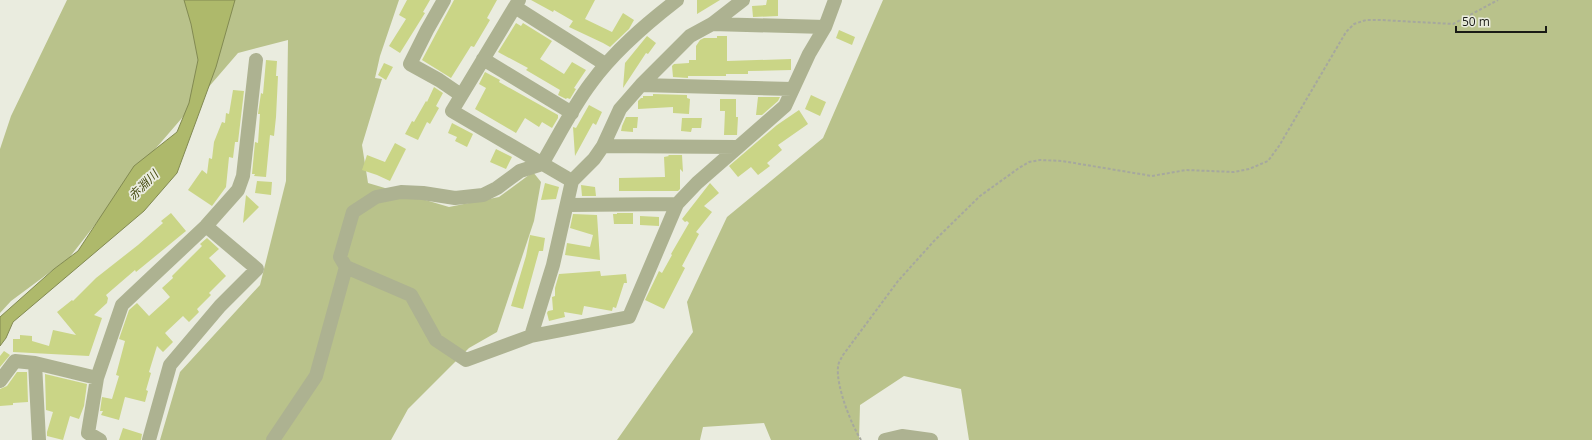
<svg xmlns="http://www.w3.org/2000/svg" width="1592" height="440" font-family="'Open Sans','Noto Sans JP',sans-serif">
  <style>
    .green { fill: #b9c28b }
    .water { fill: #aeb96b; stroke: #828a52 }
    .building { fill: #cad586 }
    .lines { fill: none; stroke-linecap: round; stroke-linejoin: round }
    .path { stroke: #a6a89e; stroke-width: 2; stroke-dasharray: 3 2; stroke-linecap: butt }
    .minor { stroke: #adb291; stroke-width: 14 }
    .labels { text-anchor: middle; dominant-baseline: central; stroke-width: 3.5; stroke-linejoin: round; paint-order: stroke }
    .water-label { font-size: 12px; font-style: italic; fill: #464c12; stroke: #eaecdf }
  </style>
  <rect width="100%" height="100%" fill="#eaecdf"/>
  <path class="green" d="M67,0H399L380,56L375,78L382,79L362,145L368,183L449,207L499,197L533,172L541,182L534,221L497,332L469,348L408,409L391,440H160L180,372L260,285L286,181L288,40L238,53L144,162L69,258L11,301L0,313V149L11,116Z
    M883,0H1592V440H969L961,389L904,376L860,405L859,440H771L764,423L703,427L700,440H617L693,332L687,302L727,217L823,138Z"/>
  <path class="water" d="M184,0H235L216,67L177,173L144,211L13,322L6,338L0,346V317L54,269L78,251L134,166L177,132L189,103L198,60L191,24Z"/>
  <path class="building" d="M407,0H430L423,12L425,13L400,53L389,46L406,19L399,15Z
    M454,0H497L487,18L490,20L474,47L471,46L451,78L422,60Z
    M531,0H595L585,19L612,32L623,13L634,20L629,29L610,47L603,43L569,27L573,21L554,10L553,12Z
    M697,0H720L697,14Z
    M767,0H778V16L753,17L752,6L766,5Z
    M516,23L521,26L523,23L552,41L540,59L564,74L572,62L586,70L574,88L576,89L570,99L567,98L566,99L558,95L560,90L526,70L528,68L498,52Z
    M839,30L855,37L852,45L836,38Z
    M647,36L656,43L648,54L646,53L623,88L625,63Z
    M717,36H727V61L791,59V70L748,71V74H726V76H688V78L673,77L672,66L674,64L689,63V60H696V46L700,40L704,38H717Z
    M266,60L277,61L276,76H278L276,117L274,136L270,135L266,177L254,176L255,174H252L255,142L258,143L260,114H258L261,93L263,94Z
    M384,63L393,67L386,80L378,75Z
    M485,72L500,80L499,82L558,115V118L552,128L542,122L539,127L525,118L516,133L475,109L486,88L479,84Z
    M434,87L443,93L436,106L439,108L430,124L427,122L418,140L405,134L412,121L414,122L426,101L427,102Z
    M233,90L244,91L238,142H235L233,158L229,157L226,187L212,206L188,190L202,170L207,174L209,158L212,159L214,142L222,122L225,123L226,113L229,114Z
    M653,94L687,95V98L690,99L689,114L673,113V107L638,109V101L641,98H643V96H653Z
    M811,95L826,102L820,116L805,109Z
    M758,97H780L778,101L762,115H756Z
    M720,99H736V117H738L737,135H724L725,111H720Z
    M589,105L602,112L596,125L593,123L575,156L573,127L576,128Z
    M799,110L808,124L778,145L782,150L767,163L770,166L758,175L751,167L738,177L729,166L777,125Z
    M626,117H638L637,128H633V132L621,131L622,126Z
    M682,118H702L701,128H692L691,132L681,131Z
    M452,123L473,134L467,147L455,141L457,137L448,133Z
    M395,143L406,149L390,181L377,175L362,170L367,155L385,162Z
    M496,149L512,157L506,169L490,162Z
    M668,155H682L683,172L680,169V189L678,191H619V178L665,177L664,157L669,156Z
    M257,181L272,182L271,195L255,193Z
    M545,183L559,187L556,199L541,200Z
    M710,183L719,193L704,206L712,212L696,232L699,234L682,266L685,268L664,309L645,300L659,271L662,273L672,255L671,254L689,223L687,221L685,222L682,219Z
    M581,185L595,187L596,196H582Z
    M246,195L259,207L243,223Z
    M171,213L186,231L136,272L135,270L106,295L108,298L107,303L94,315L102,318L89,356L13,352V339H20V335L32,336V341L49,346L53,330L76,335L57,312L72,300L73,301L96,278L138,245L163,223L161,221Z
    M617,213H633V224H614L613,214H617Z
    M573,214L597,215L600,260L565,255L567,243L590,247L593,235L570,228Z
    M640,216L659,217V226L640,225Z
    M530,235L545,238L543,251H539L523,309L511,306L526,256Z
    M207,238L219,249L209,258L226,276L209,293L211,295L197,309L199,312L189,322L183,316L165,333L173,342L163,352L157,346L149,372L151,373L146,390L148,391L145,402L125,397L119,420L101,415L103,411H100L102,397L112,399L119,376L116,375L125,341L119,339L129,310L137,303L149,316L170,297L162,288L173,278L172,276L202,246L200,244Z
    M600,271L601,276L626,274L627,283H624L616,308L613,307L612,311L584,306L582,315L564,312L565,317L549,321L547,313L548,311L553,310L552,297L555,296V288L559,274Z
    M4,351L10,355L0,367V356Z
    M17,372H27L28,402L13,403V405L0,406V389L7,386Z
    M45,374L87,384L84,406L79,419L70,416L63,440L47,436V432L53,412L46,410Z
    M123,428L142,434L141,440H119Z"/>
  <g class="lines">
    <path class="path" d="M861,440C851,424 836,386 838,367C838,363 841,359 843,355L898,281L934,241L980,196L1019,168L1029,162L1040,160L1062,161L1152,176L1186,170L1234,172L1249,169L1268,161L1279,146L1346,32L1354,24L1366,20H1381L1453,24L1498,0"/>
    <path class="minor" d="M444,0L427,30L410,64L439,80L461,95
      M519,0L452,111L572,181
      M677,0C646,24 614,51 591,83C572,108 558,137 542,164L520,171L497,188L483,195L455,198L423,193L401,192L376,197L353,212L340,257L346,267L411,295L436,340L466,360L531,336L629,317L677,204L697,183L785,106L809,54L825,27L835,0
      M515,7L605,64
      M712,24L825,27
      M483,59L572,113
      M641,85L792,89
      M603,146L737,147
      M568,205L677,204
      M531,336L553,265L572,181L594,159L603,146L620,109L641,85L690,36L712,24L743,0
      M35,363L39,440
      M0,381L15,361L35,363L97,378
      M100,440L88,433L97,378L122,305L206,226L238,190L243,176L256,60
      M149,440L170,365L220,306L257,269L206,226
      M273,440L316,376L346,267
      M885,440L902,436L931,440"/>
  </g>
  <g class="labels">
    <g class="water-label">
      <text transform="translate(143 185) rotate(-45)">赤淵川</text>
    </g>
  </g>
  <path d="M1456 26v6h90v-6" fill="none" stroke="#1a1b16" stroke-width="2"/>
  <text x="1462" y="26" font-size="12" fill="#1a1b16" stroke="#eaecdf" stroke-width="3" paint-order="stroke">50 m</text>
</svg>
